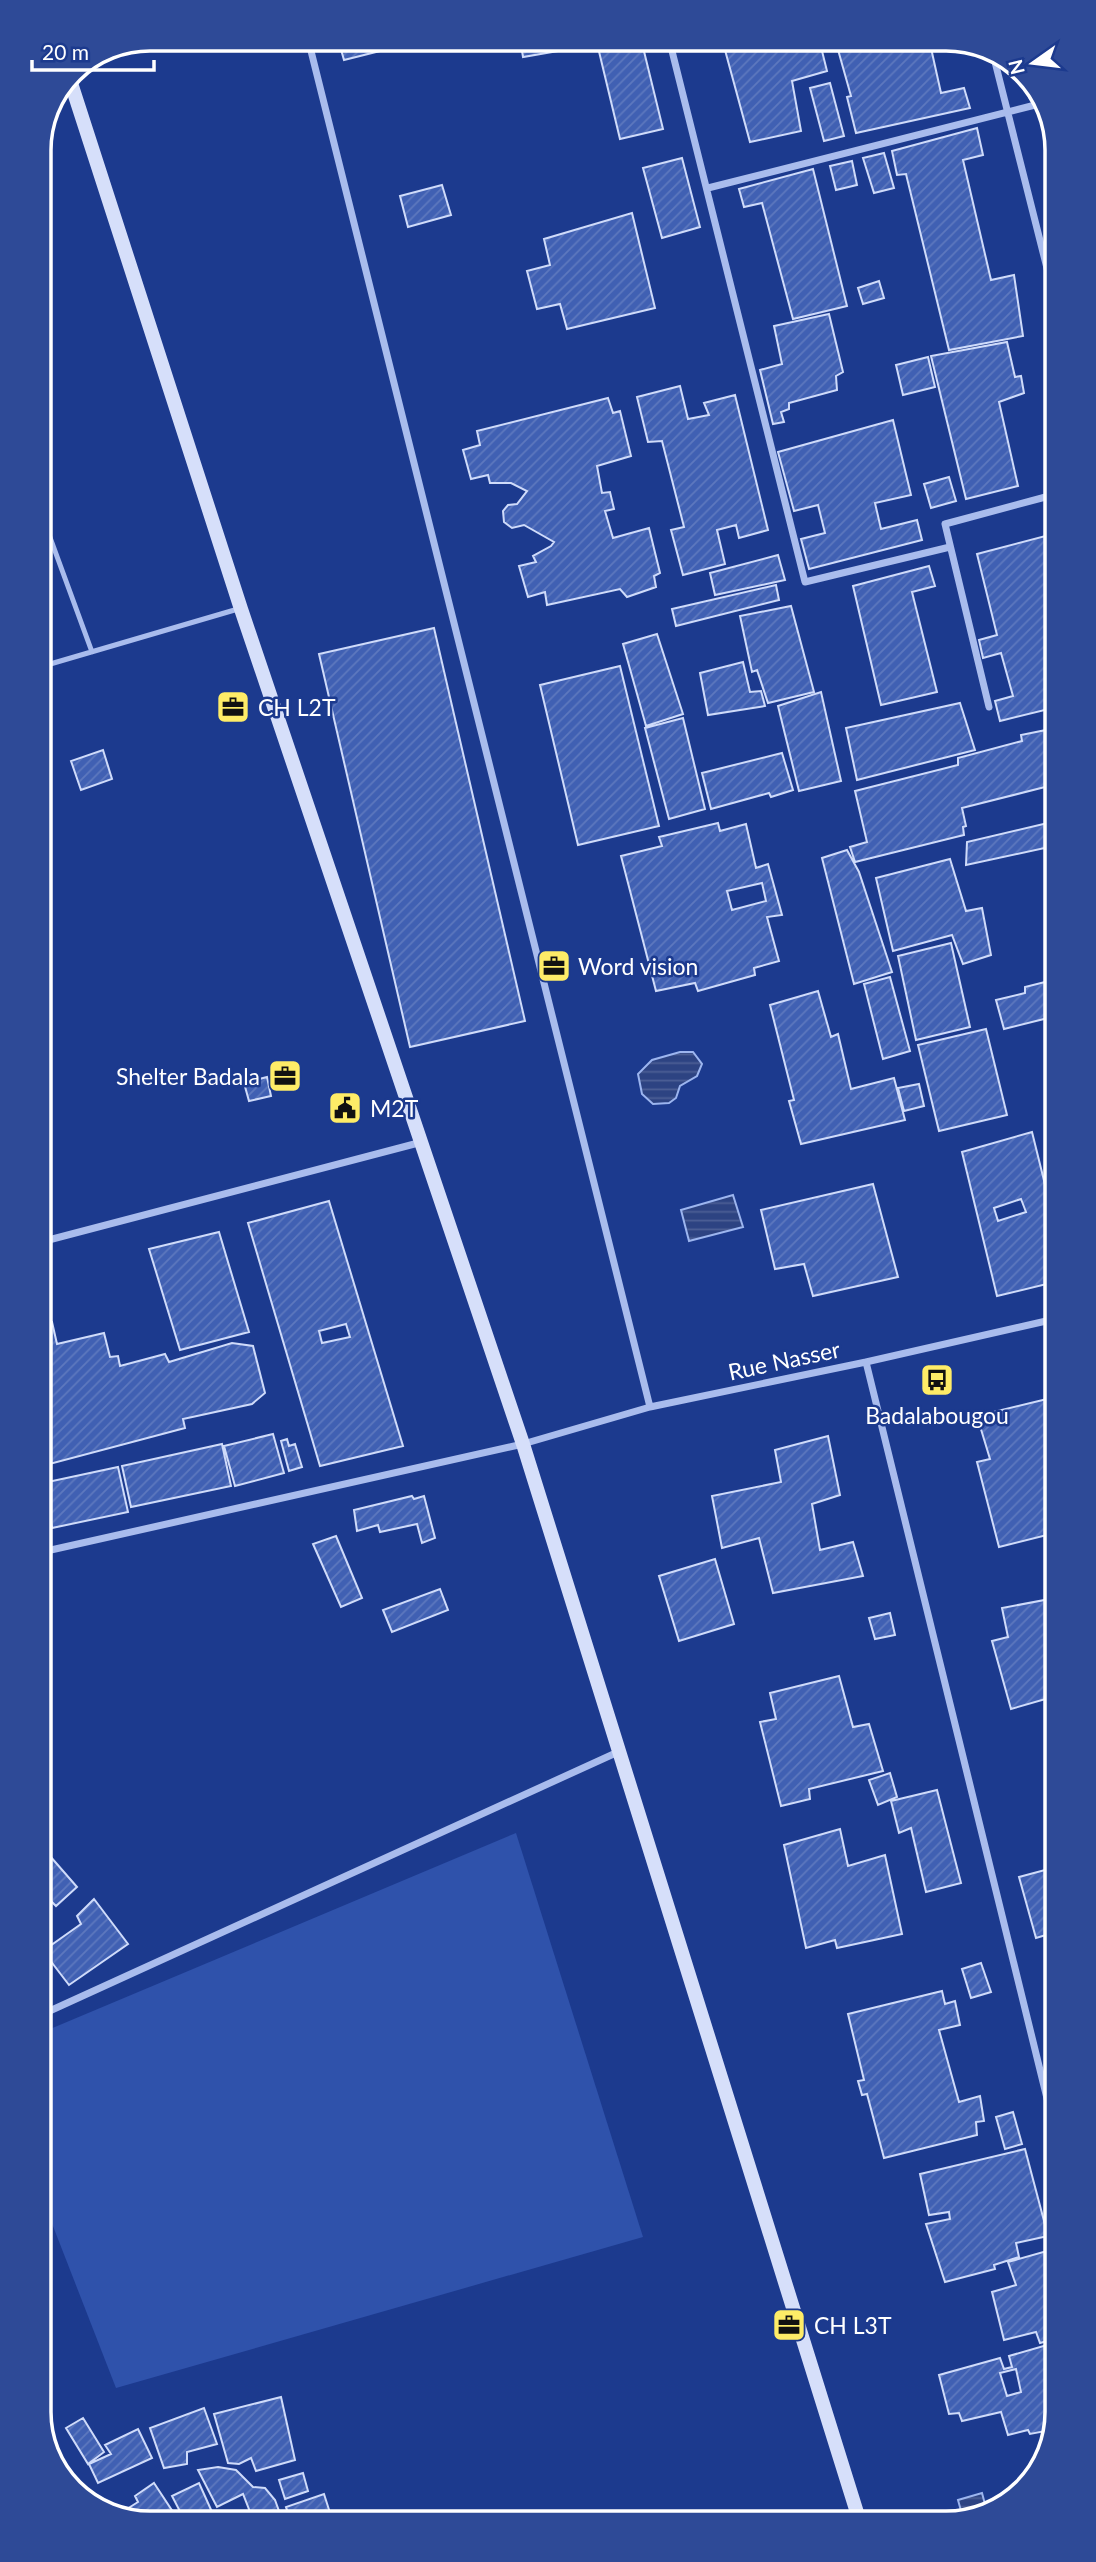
<svg xmlns="http://www.w3.org/2000/svg" width="1096" height="2562" font-family="Lato,sans-serif">
  <style>
    .pitch { fill: #2f52ab }
    .water { fill: url(#water-rules); stroke: #9cb5ef; stroke-width: 2 }
    .building { fill: url(#building-hatch); stroke: #cfdbfa; stroke-width: 2; fill-rule: evenodd }
    .lines { fill: none; stroke-linecap: round; stroke-linejoin: round }
    .lane { stroke: #a9bced; stroke-width: 5 }
    .street { stroke: #a9bced; stroke-width: 7 }
    .secondary { stroke: #d6dffa; stroke-width: 14 }
    .labels { text-anchor: middle; dominant-baseline: central; stroke-width: 5; stroke-linejoin: round; paint-order: stroke }
    .poi-label { font-size: 23px; fill: #fff; stroke: #1c3a8e; text-anchor: start }
    .street-label { font-size: 23px; fill: #fff; stroke: #1c3a8e }
    .rim { fill: none; stroke: #fff; stroke-width: 3.5 }
  </style>
  <defs>
    <pattern id="water-rules" width="6" height="5" patternUnits="userSpaceOnUse" patternTransform="scale(1.75)"><rect width="6" height="5" fill="#2d4382"/><path d="M0 2.5h6" fill="none" stroke="#4c5f95"/></pattern>
    <pattern id="building-hatch" width="6" height="6" patternUnits="userSpaceOnUse" patternTransform="scale(1.75)"><rect width="6" height="6" fill="#4060b3"/><path d="M-1 1l2-2M0 6l6-6M5 7l2-2" fill="none" stroke="#5d78be"/></pattern>
  </defs>
  <rect width="100%" height="100%" fill="#1c3a8e"/>
  <path class="pitch" d="M516,1833L643,2237L116,2388L44,2203L43,2032Z"/>
  <path class="water" d="M680,1052H693L702,1064L697,1076L680,1086L676,1098L669,1103L653,1104L642,1094L638,1074L652,1060Z
    M733,1195L743,1227L689,1241L681,1210Z
    M982,2493L986,2508L998,2505L981,2518H963L958,2500Z"/>
  <path class="building" d="M338,39H428L344,60Z
    M520,39H568L570,49L523,57Z
    M596,39H641L663,129L620,139Z
    M722,39H819L827,71L792,81L801,131L750,142Z
    M835,39H929L941,93L964,88L970,108L856,133L847,97L851,96Z
    M1026,78L1038,95L1029,97Z
    M830,83L844,136L824,141L810,88Z
    M977,128L983,155L963,160L991,280L1014,275L1023,336L949,350L906,174L897,175L892,151Z
    M884,153L894,188L874,193L863,158Z
    M682,158L700,227L662,238L643,168Z
    M852,161L857,185L836,190L830,166Z
    M813,169L847,306L793,319L762,203L744,207L739,189Z
    M442,185L451,215L408,227L400,196Z
    M632,213L655,308L567,329L560,304L537,309L527,271L550,265L544,239Z
    M879,281L884,298L863,304L858,288Z
    M829,314L843,372L836,376L837,390L789,403V409L781,412L784,422L773,424L760,370L782,364L774,326Z
    M1007,342L1015,377L1021,376L1024,393L999,402L1018,486L966,499L931,356Z
    M928,357L935,387L903,395L896,365Z
    M680,386L688,419L709,415L704,403L735,395L768,530L739,538L736,525L717,530L725,564L683,575L671,530L684,527L662,441L648,442L637,397Z
    M608,398L613,413L620,411L631,456L597,466L602,493L610,492L614,509L605,511L613,538L649,528L660,573L654,576L656,587L627,597L620,589L547,605L545,592L528,597L519,566L536,562L533,556L551,546L554,542L524,525L512,528L504,522L503,511L508,505L517,504L527,491L511,483H490L488,475L471,479L463,450L480,445L477,431Z
    M893,420L911,495L875,503L881,529L917,520L922,540L809,569L801,539L825,533L818,505L794,511L778,452Z
    M949,477L956,501L931,508L924,484Z
    M1053,534V593L1047,595L1053,620V708L1000,721L995,701L1013,696L1001,653L983,658L979,640L997,635L977,554Z
    M778,555L785,580L715,595L710,573Z
    M929,566L935,586L912,592L937,692L881,705L853,586Z
    M776,585L779,600L676,626L672,609Z
    M791,606L814,692L768,703L757,670L752,672L740,616Z
    M434,628L525,1021L410,1047L319,654Z
    M657,634L683,714L646,726L623,644Z
    M743,662L750,692L761,691L765,706L708,715L700,673Z
    M620,666L659,826L578,845L540,685Z
    M821,692L841,781L799,791L778,706Z
    M960,703L975,750L857,780L846,728Z
    M683,718L705,809L669,819L645,728Z
    M1046,730L1053,757V785L962,808L966,826L963,827L964,835L855,862L850,847L867,842L855,791L958,765V758L1022,741L1021,735Z
    M103,750L112,779L81,790L71,761Z
    M782,753L793,790L771,797L769,793L711,809L702,773Z
    M40,804L47,824L40,826Z
    M1052,822L1054,846L966,865L967,842Z
    M718,823L720,831L746,824L756,868L768,864L782,915L767,917L779,961L754,968L755,975L698,991L695,983L656,991L621,856L662,846L659,837ZM762,883L766,901L732,910L727,891Z
    M847,850L859,872L892,972L854,984L822,858Z
    M950,859L966,911L982,908L991,955L963,964L952,935L893,951L876,878Z
    M951,943L970,1027L916,1040L898,956Z
    M1052,976H1054V1038L1048,1018L1004,1029L996,1000L1025,993V987L1053,980Z
    M890,977L910,1051L883,1059L864,984Z
    M818,991L831,1037L838,1034L851,1089L894,1078L905,1120L801,1144L789,1101L794,1100L770,1005Z
    M986,1029L1007,1115L939,1131L918,1045Z
    M267,1077L271,1096L249,1101L244,1083Z
    M919,1084L924,1106L904,1111L898,1088Z
    M1032,1132L1054,1221L1055,1282L997,1296L962,1152ZM1021,1199L1026,1212L998,1221L994,1208Z
    M873,1184L898,1277L813,1296L804,1264L775,1269L761,1210Z
    M329,1201L403,1446L320,1466L248,1223ZM346,1324L350,1337L322,1343L319,1331Z
    M219,1232L249,1332L180,1350L149,1249Z
    M42,1316L52,1322L57,1344L104,1333L110,1357L118,1356L120,1366L165,1354L169,1362L232,1343L253,1346L265,1393L252,1404L183,1419L185,1428L42,1466Z
    M1047,1399L1055,1433V1533L999,1547L977,1462L990,1459L977,1416Z
    M273,1434L284,1473L235,1486L224,1446Z
    M828,1436L840,1495L812,1504L820,1550L853,1542L863,1576L773,1593L759,1538L722,1548L712,1496L781,1482L775,1450Z
    M287,1439L289,1446L295,1444L302,1467L289,1471L281,1441Z
    M222,1444L231,1486L131,1507L122,1466Z
    M118,1467L128,1512L52,1528L43,1483Z
    M412,1496L414,1499L424,1496L435,1538L422,1543L417,1524L380,1532L378,1525L357,1531L354,1510Z
    M336,1536L362,1598L341,1607L313,1544Z
    M715,1559L734,1624L679,1641L659,1576Z
    M440,1589L448,1610L392,1632L383,1610Z
    M1055,1598L1056,1696L1011,1709L992,1641L1008,1637L1002,1608Z
    M890,1613L895,1635L875,1639L869,1618Z
    M839,1676L853,1727L869,1724L883,1771L809,1789L810,1799L781,1806L760,1722L776,1719L770,1693Z
    M890,1773L897,1797L878,1805L869,1780Z
    M937,1790L961,1883L926,1892L911,1828L899,1833L891,1801Z
    M840,1829L848,1866L885,1855L902,1934L837,1948L835,1940L806,1948L784,1845Z
    M43,1848L77,1887L56,1906L43,1893L47,1887L43,1883Z
    M1056,1867V1932L1036,1938L1019,1877Z
    M94,1899L128,1944L69,1985L43,1951L81,1924L77,1916Z
    M981,1963L991,1992L971,1998L962,1969Z
    M942,1991L945,2004L955,2001L960,2025L939,2030L959,2102L980,2096L984,2121L976,2122L977,2135L884,2158L867,2094L862,2095L858,2081L864,2080L848,2014Z
    M1013,2112L1022,2144L1005,2149L996,2117Z
    M1025,2149L1048,2236L1016,2243L1019,2257L994,2265L995,2269L945,2282L926,2224L950,2219L949,2212L929,2215L920,2174Z
    M1054,2249L1057,2263V2359L1051,2340L1040,2343L1036,2332L1004,2340L992,2292L1016,2285L1008,2262Z
    M1047,2345L1057,2390V2412L1054,2423L1050,2424L1051,2430L1030,2434L1028,2430L1008,2435L1001,2412L962,2421L959,2413L949,2414L939,2375L1000,2358L1004,2369L1012,2367L1009,2356ZM1016,2369L1021,2392L1007,2396L1000,2373Z
    M281,2397L295,2460L256,2471L251,2458L239,2464L228,2463L214,2414Z
    M204,2408L217,2444L187,2452V2464L164,2468L150,2428Z
    M83,2418L104,2452L88,2464L66,2428Z
    M138,2429L152,2458L98,2483L89,2464L111,2454L105,2445Z
    M218,2467L236,2470L253,2487L265,2488L275,2500L283,2522H254L243,2494L217,2507L198,2470Z
    M303,2473L308,2491L285,2499L279,2480Z
    M154,2483L175,2515L162,2523H142L119,2514L138,2502L135,2496Z
    M199,2483L217,2523H186L172,2496Z
    M324,2494L331,2516L313,2522H291L286,2507Z"/>
  <g class="lines">
    <path class="lane" d="M40,510L92,652
      M40,667L238,609"/>
    <path class="street" d="M308,39L650,1407
      M669,39L805,582L950,547
      M993,54L1052,288
      M708,188L1043,103
      M989,707L945,524L1053,495
      M41,1242L422,1142
      M866,1362L1057,2139
      M42,1552L523,1444L650,1407L866,1362L1055,1319
      M43,2014L618,1752"/>
    <path class="secondary" d="M69,77L241,609L523,1444L859,2519"/>
  </g>
  <defs>
    <symbol id="office-square" viewBox="-11 -11 22 22"><rect x="-9" y="-9" width="18" height="18" rx="4" fill="#feec67" stroke="#1c3a8e"/><path d="M-6-3h4V-5.5h4V-3h4V5H-6ZM-1-4.5V-3h2v-1.5ZM-6 0V1H6V0Z" fill="#111"/></symbol>
    <symbol id="civic-square" viewBox="-11 -11 22 22"><rect x="-9" y="-9" width="18" height="18" rx="4" fill="#feec67" stroke="#1c3a8e"/><path d="M-.6-6.5H3V-4.5H.6V-3L4-1V1h2V6H-6V1h2V-1L-.6-3ZM-1.2 2.5V6h2.4V2.5Z" fill="#111"/></symbol>
    <symbol id="bus-square" viewBox="-11 -11 22 22"><rect x="-9" y="-9" width="18" height="18" rx="4" fill="#feec67" stroke="#1c3a8e"/><path d="M-5-6H5V4H4V6H2V4H-2V6H-4V4H-5ZM-3.5-4V0h7V-4ZM-3.5 1.2v1.5H-2V1.2ZM2 1.2v1.5H3.5V1.2Z" fill="#111"/></symbol>
  </defs>
  <g fill-rule="evenodd">
    <use href="#office-square" x="214" y="688" width="38" height="38"/>
    <use href="#office-square" x="535" y="947" width="38" height="38"/>
    <use href="#office-square" x="266" y="1057" width="38" height="38"/>
    <use href="#civic-square" x="326" y="1089" width="38" height="38"/>
    <use href="#bus-square" x="918" y="1361" width="38" height="38"/>
    <use href="#office-square" x="770" y="2306" width="38" height="38"/>
  </g>
  <g class="labels">
    <g class="poi-label">
      <text x="258" y="707">CH L2T</text>
      <text x="578" y="966">Word vision</text>
      <text x="260" y="1076" text-anchor="end">Shelter Badala</text>
      <text x="370" y="1108">M2T</text>
      <text x="937" y="1415" text-anchor="middle">Badalabougou</text>
      <text x="814" y="2325">CH L3T</text>
    </g>
    <g class="street-label">
      <text transform="translate(784 1360) rotate(-12)">Rue Nasser</text>
    </g>
  </g>
  <path d="M0 0H1096V2562H0ZM150 51H946A99 99 0 0 1 1045 150V2412A99 99 0 0 1 946 2511H150A99 99 0 0 1 51 2412V150A99 99 0 0 1 150 51Z" fill="#2e4a97" fill-rule="evenodd"/>
  <path class="rim" d="M150 51H946A99 99 0 0 1 1045 150V2412A99 99 0 0 1 946 2511H150A99 99 0 0 1 51 2412V150A99 99 0 0 1 150 51Z"/>
  <g transform="translate(1033 63) rotate(256)" stroke="#1c3a8e" stroke-width="5" paint-order="stroke">
  <path d="M0-5L12 26L0 18L-12 26Z" fill="#ffffff"/>
  <text y="-10" font-size="19" font-weight="bold" text-anchor="middle" fill="#ffffff">N</text>
  </g>
  <path d="M32 60v10h122v-10" fill="none" stroke="#ffffff" stroke-width="3.5"/>
  <text x="42" y="60" font-size="21" fill="#ffffff" stroke="#1c3a8e" stroke-width="5" paint-order="stroke">20 m</text>
</svg>
